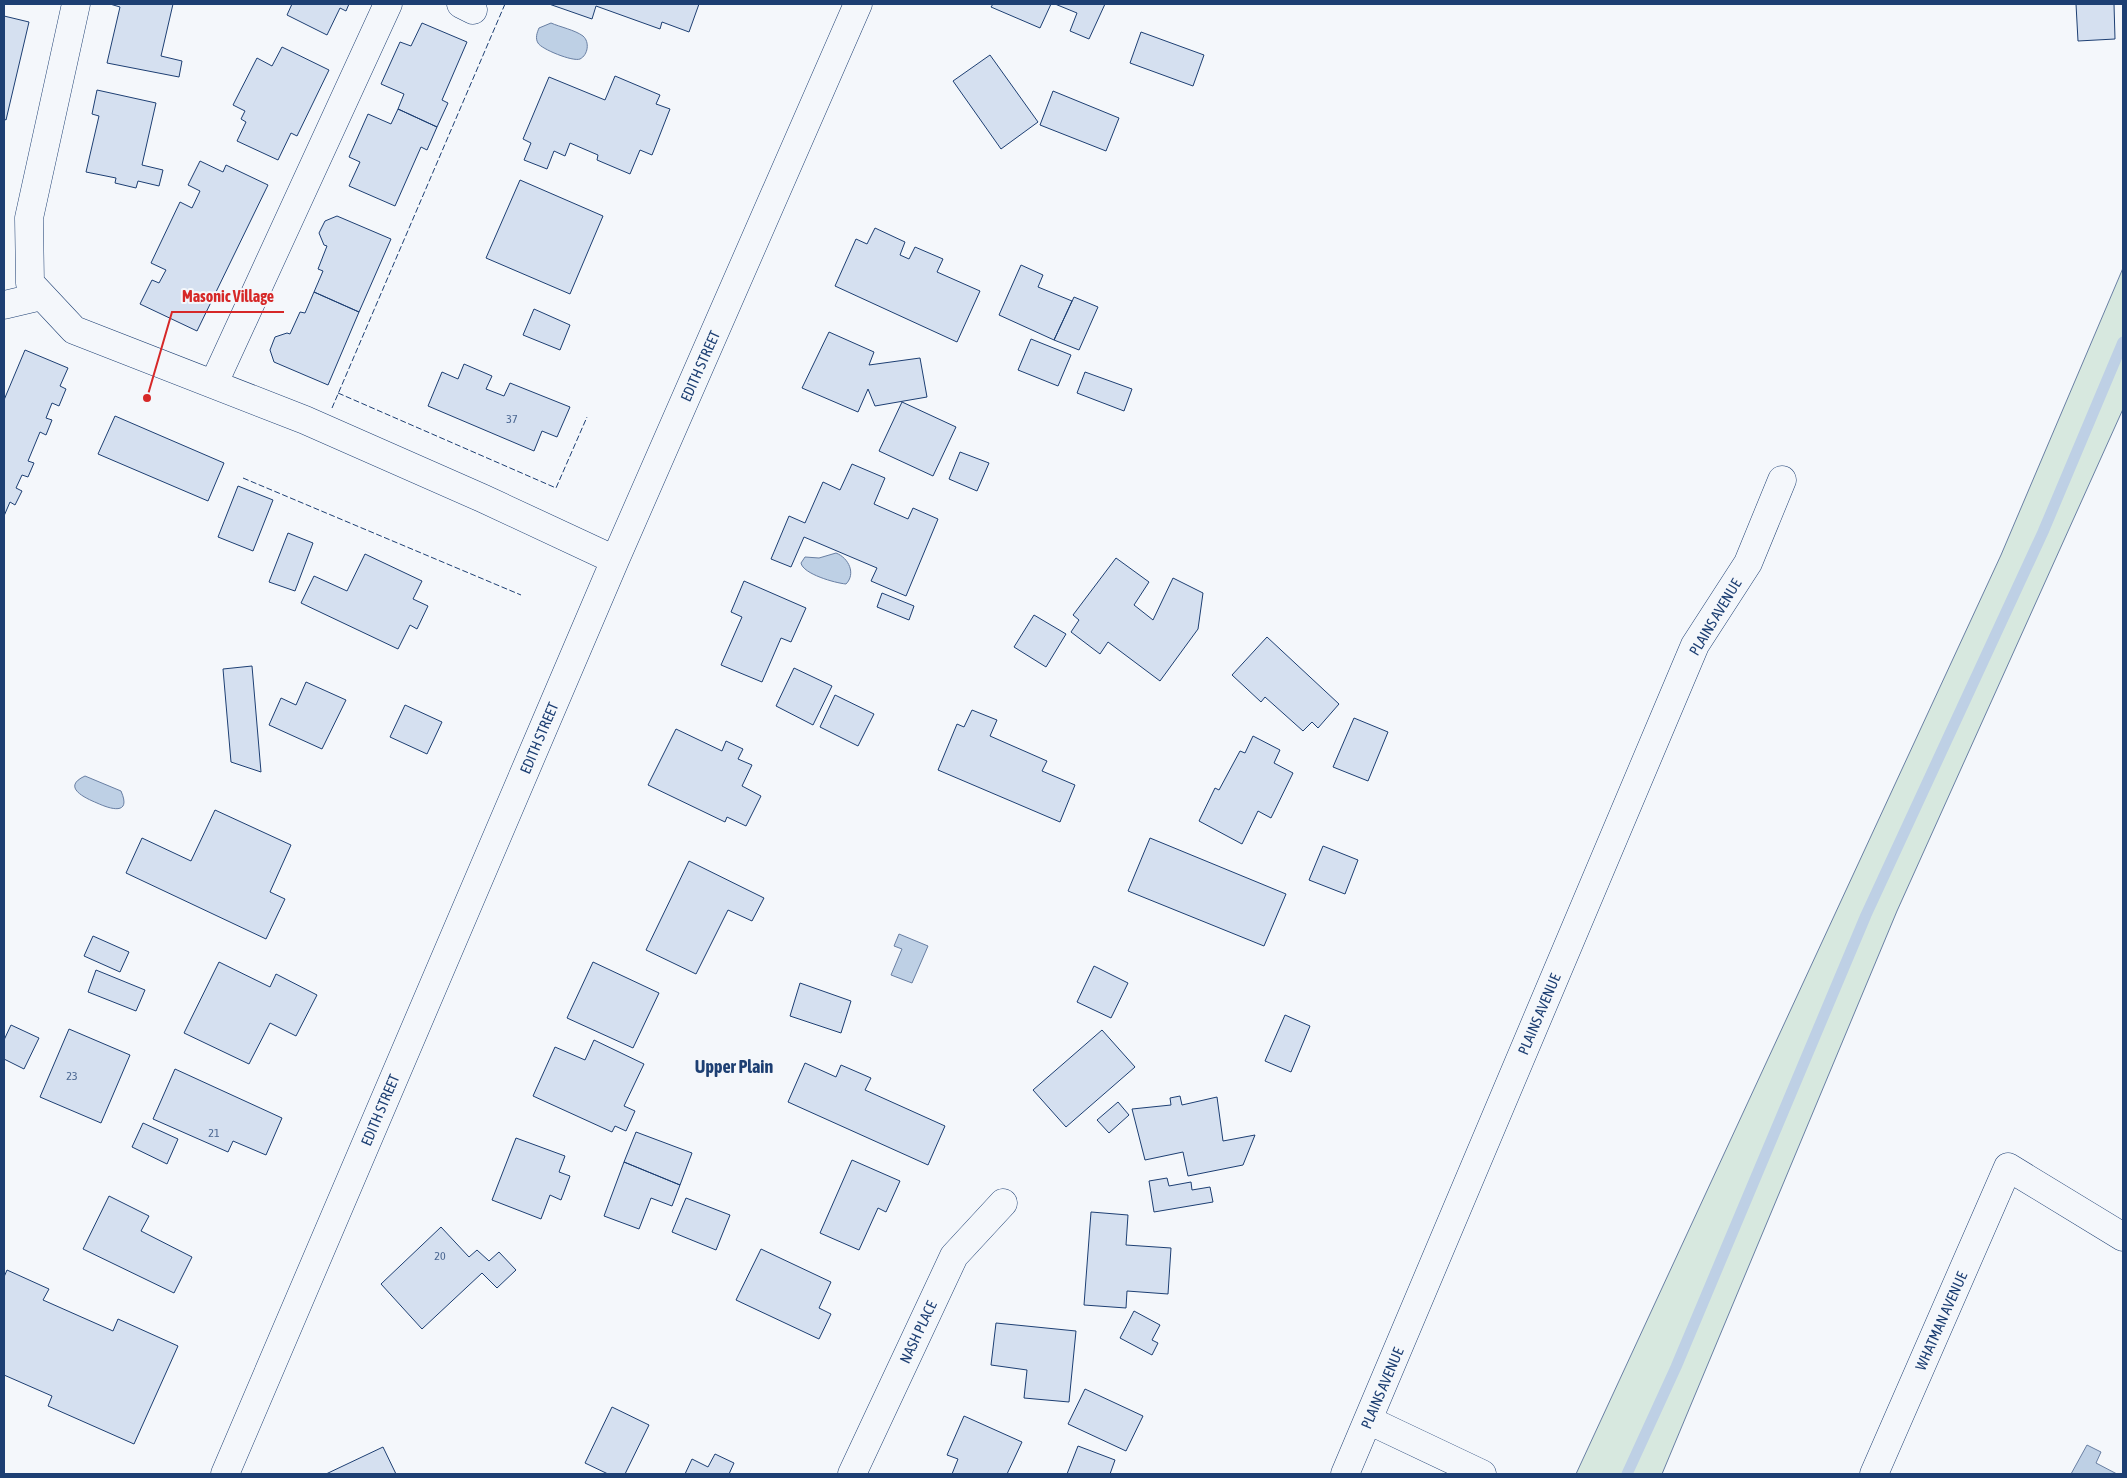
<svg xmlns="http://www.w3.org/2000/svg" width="2127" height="1478" font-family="'Asap Condensed',sans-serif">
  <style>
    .green { fill: #d7e8df; stroke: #687fa3 }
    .water { fill: #bed0e5; stroke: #687fa3 }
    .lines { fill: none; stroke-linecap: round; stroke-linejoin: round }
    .stream { stroke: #bed0e5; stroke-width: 11 }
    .building { fill: #d5e0f0; stroke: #1d3f73 }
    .minor-casing { stroke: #1d3f73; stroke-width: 29 }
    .minor { stroke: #f4f7fb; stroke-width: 28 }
    .fence { stroke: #1d3f73; stroke-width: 1; stroke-dasharray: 6 2.5; stroke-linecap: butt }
    .labels { text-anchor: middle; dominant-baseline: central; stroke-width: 4; stroke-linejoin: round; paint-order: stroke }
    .number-label { font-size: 12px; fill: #4b6792 }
    .street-label { font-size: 15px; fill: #1d3f73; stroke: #f4f7fb }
    .quarter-label { font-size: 18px; font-weight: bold; fill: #1d3f73; stroke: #f4f7fb }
    .leader { fill: none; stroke: #d62828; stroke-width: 2 }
    .callout-dot { fill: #d62828; stroke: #f4f7fb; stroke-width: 2 }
    .callout-label { font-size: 16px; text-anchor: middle; font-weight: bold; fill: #d62828; stroke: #f4f7fb; stroke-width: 4; stroke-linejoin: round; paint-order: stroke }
  </style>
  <rect width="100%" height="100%" fill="#f4f7fb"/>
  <path class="green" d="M2123,268V409L1897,911L1662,1474H1576L2001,555Z"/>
  <path class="water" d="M551,23C560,27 575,30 583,36C590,42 588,55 580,59C573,62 541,49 538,43C535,38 537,33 539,28Z
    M836,553C849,558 856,574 846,584C835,583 803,574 801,563L805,557L819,558Z
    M85,776L121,791C132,816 110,809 97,803C85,798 61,787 85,776Z
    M899,934L928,946L912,983L891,975L902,949L894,946Z
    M2087,1445L2101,1452L2096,1463L2117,1474H2071Z"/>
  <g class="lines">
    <path class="stream" d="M1627,1474L1676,1367L1866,915L2043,532L2123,342"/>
  </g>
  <path class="building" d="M110,4H173L161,56L182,61L179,77L107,63L120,7Z
    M292,4H349L346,11L340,8L327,35L287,15Z
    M549,4H699L689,32L662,22L660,29L596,6L592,19Z
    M993,4H1051L1040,28L991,7Z
    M1055,4H1105L1089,39L1070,31L1077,13Z
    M2076,4H2114L2115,39L2078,41Z
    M4,16L29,22L6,120L4,119Z
    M422,23L467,42L442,100L448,103L437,127L398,109L404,94L381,84L400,42L411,46Z
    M1141,32L1204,55L1193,86L1130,63Z
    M282,47L329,70L297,136L291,133L278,160L237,141L246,122L241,119L245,111L233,105L257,58L272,66Z
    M990,55L1038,122L1001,149L953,81Z
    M615,76L660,95L656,104L670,109L652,155L640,150L630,174L597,160L598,155L570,143L565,156L554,151L547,169L524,160L531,143L523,139L549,77L605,100Z
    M97,90L156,103L142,165L163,170L159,186L138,181L136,188L115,183L116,178L86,172L99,116L92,114Z
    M1053,91L1119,118L1106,151L1040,125Z
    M398,109L437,127L427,150L421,147L395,206L349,186L360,162L349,157L368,114L391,124Z
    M200,161L223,172L226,165L268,185L197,331L140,304L152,280L159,283L166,270L151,263L180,202L192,208L200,191L188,185Z
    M520,180L603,216L570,294L486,258Z
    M337,216L391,239L359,312L314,292L323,271L318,269L327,246L324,245L319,233L325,221Z
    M875,228L905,242L900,255L909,259L915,247L943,259L937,272L980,291L957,342L835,286L856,239L867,244Z
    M1021,265L1043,275L1038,287L1072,301L1054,340L999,315Z
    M314,292L359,312L328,385L274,362L270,350L275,337L287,333L290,334L300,312L305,313Z
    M1074,297L1098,307L1079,350L1054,340Z
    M534,309L570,325L560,350L523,335Z
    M829,332L874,352L869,365L920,358L927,397L875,406L868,389L858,412L802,388Z
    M1031,339L1071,355L1058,386L1018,370Z
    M25,350L68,368L60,386L66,389L59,406L52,403L46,418L52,420L46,435L40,432L28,461L34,463L28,477L22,475L16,488L22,491L15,505L10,502L4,516V400Z
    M464,364L492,376L486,389L504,396L510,383L570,407L557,437L542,431L534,451L428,406L442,372L458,379Z
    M1085,372L1132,389L1124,411L1077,393Z
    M902,402L956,427L933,476L879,451Z
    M115,416L224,463L208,501L98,454Z
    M960,452L989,463L977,491L949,479Z
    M852,464L885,478L874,504L908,519L913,508L938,519L906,596L871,581L877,568L804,537L791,567L771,559L789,516L805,523L823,482L840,490Z
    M238,486L273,500L253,551L218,537Z
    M288,533L313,543L295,591L269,582Z
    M365,554L422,581L413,599L428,606L417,629L410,625L398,649L301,603L314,576L347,591Z
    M1116,558L1149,582L1134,605L1153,620L1173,578L1203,593L1198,629L1160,681L1108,642L1100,654L1071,632L1079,620L1073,615Z
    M744,581L806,608L791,642L781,638L762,682L721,665L742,617L731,612Z
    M882,593L914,606L909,620L877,607Z
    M1034,615L1066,634L1046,667L1014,647Z
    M1267,637L1339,704L1318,728L1312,722L1303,731L1265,697L1261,702L1232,675Z
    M252,666L261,772L231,762L223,669Z
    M794,668L832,686L813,725L776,706Z
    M306,682L346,700L322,749L269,725L281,698L296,705Z
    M835,695L874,714L858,746L820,727Z
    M405,705L442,722L427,754L390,737Z
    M972,710L997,720L990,736L1047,761L1042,771L1075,785L1060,822L938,770L957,724L964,727Z
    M1354,718L1388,732L1368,781L1333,767Z
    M676,729L722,751L726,741L743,749L738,759L752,765L742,786L761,796L746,826L727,817L725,822L648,785Z
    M1253,736L1280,750L1274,763L1293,773L1271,818L1258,811L1242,844L1199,821L1215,788L1219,790L1240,751L1245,753Z
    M215,810L291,845L270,892L285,899L266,939L126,873L142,838L191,861Z
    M1150,838L1286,894L1264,946L1128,891Z
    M1323,846L1358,860L1345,894L1309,880Z
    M689,861L764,898L752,921L728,910L696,974L646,950Z
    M93,936L129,952L120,972L84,956Z
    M219,962L270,987L276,974L317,995L296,1036L270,1023L249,1064L184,1033Z
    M593,962L659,993L633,1048L567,1018Z
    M1094,966L1128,983L1111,1018L1077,1002Z
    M96,970L145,990L136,1011L88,992Z
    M800,983L851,1001L841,1033L790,1016Z
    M1285,1015L1310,1026L1291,1072L1265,1061Z
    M11,1025L39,1038L24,1069L4,1059V1040Z
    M69,1029L130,1055L101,1123L40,1097Z
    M1102,1030L1135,1067L1066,1127L1033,1090Z
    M594,1040L644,1064L624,1106L635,1111L626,1131L615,1126L612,1132L533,1096L555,1047L585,1060Z
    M805,1063L836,1077L841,1065L871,1078L865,1090L945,1126L928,1165L788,1102Z
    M175,1069L282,1118L266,1155L233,1141L228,1152L153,1119Z
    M1180,1096L1182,1105L1217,1097L1223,1141L1255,1135L1243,1165L1188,1176L1183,1152L1145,1160L1132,1109L1171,1105L1170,1098Z
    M1118,1102L1129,1115L1109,1133L1097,1120Z
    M143,1123L178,1139L167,1164L132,1147Z
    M636,1132L692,1153L680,1185L624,1162Z
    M516,1138L565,1156L559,1172L570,1176L561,1200L550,1195L541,1219L492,1200Z
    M852,1160L900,1181L886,1212L878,1208L859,1250L820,1233Z
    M624,1162L680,1185L672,1206L651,1198L639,1229L604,1216Z
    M1167,1178L1169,1186L1191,1182L1192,1190L1210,1187L1213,1202L1154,1212L1149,1181Z
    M109,1196L149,1216L141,1231L192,1257L174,1293L83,1249Z
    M686,1198L730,1215L716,1250L672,1232Z
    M1091,1212L1128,1215L1126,1245L1171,1248L1168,1294L1127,1291L1126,1308L1084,1305Z
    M441,1227L469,1257L477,1250L489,1261L499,1252L516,1270L497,1288L482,1273L422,1329L381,1284Z
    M761,1249L831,1282L819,1308L831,1314L819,1339L736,1300Z
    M7,1270L49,1289L43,1300L113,1331L118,1319L178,1346L134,1444L48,1406L52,1396L4,1375V1277Z
    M1134,1311L1160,1325L1152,1340L1158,1343L1152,1355L1120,1338Z
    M996,1323L1076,1331L1069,1402L1024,1398L1027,1370L991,1365Z
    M1085,1389L1143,1416L1126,1451L1068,1424Z
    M612,1407L649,1425L625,1474H608L585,1463Z
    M964,1416L1022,1442L1007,1474H952L958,1459L947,1455Z
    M1078,1446L1115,1460L1110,1474H1067Z
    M383,1447L396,1474H326Z
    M715,1454L734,1463L729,1474H685L692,1459L708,1467Z"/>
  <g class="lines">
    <defs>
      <path id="minor" d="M76,4L29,218L30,283L74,330L305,420L482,498L615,560
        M461,4L473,10
        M4,305L42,296
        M214,383L388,4
        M1368,1420L1482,1474
        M225,1474L615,560L858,4
        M852,1474L954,1256L1003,1203
        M1345,1474L1695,645L1748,563L1782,480
        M1874,1474L2008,1167L2123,1237"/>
    </defs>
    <use href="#minor" class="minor-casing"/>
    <use href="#minor" class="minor"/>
    <path class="fence" d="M338,393L556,488L587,417
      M332,408L505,4
      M243,478L521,595"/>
  </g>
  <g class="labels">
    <g class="number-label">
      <text x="512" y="419">37</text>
      <text x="72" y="1076">23</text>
      <text x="214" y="1133">21</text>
      <text x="440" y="1256">20</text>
    </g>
    <g class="street-label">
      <text transform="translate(700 366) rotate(-66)">EDITH STREET</text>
      <text transform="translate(1715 617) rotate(-59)">PLAINS AVENUE</text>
      <text transform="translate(539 738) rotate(-67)">EDITH STREET</text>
      <text transform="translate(1539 1014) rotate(-67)">PLAINS AVENUE</text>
      <text transform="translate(380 1110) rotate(-67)">EDITH STREET</text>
      <text transform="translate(1941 1321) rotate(-66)">WHATMAN AVENUE</text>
      <text transform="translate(918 1332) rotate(-65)">NASH PLACE</text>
      <text transform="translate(1382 1388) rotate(-67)">PLAINS AVENUE</text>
    </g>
    <g class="quarter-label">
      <text x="734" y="1066">Upper Plain</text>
    </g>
  </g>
  <path class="leader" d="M147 398L172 312H284"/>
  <circle class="callout-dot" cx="147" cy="398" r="5"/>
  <g class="callout-label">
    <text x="228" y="302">Masonic Village</text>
  </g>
  <rect width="2127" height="1478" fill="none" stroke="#1d3f73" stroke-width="10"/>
</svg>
